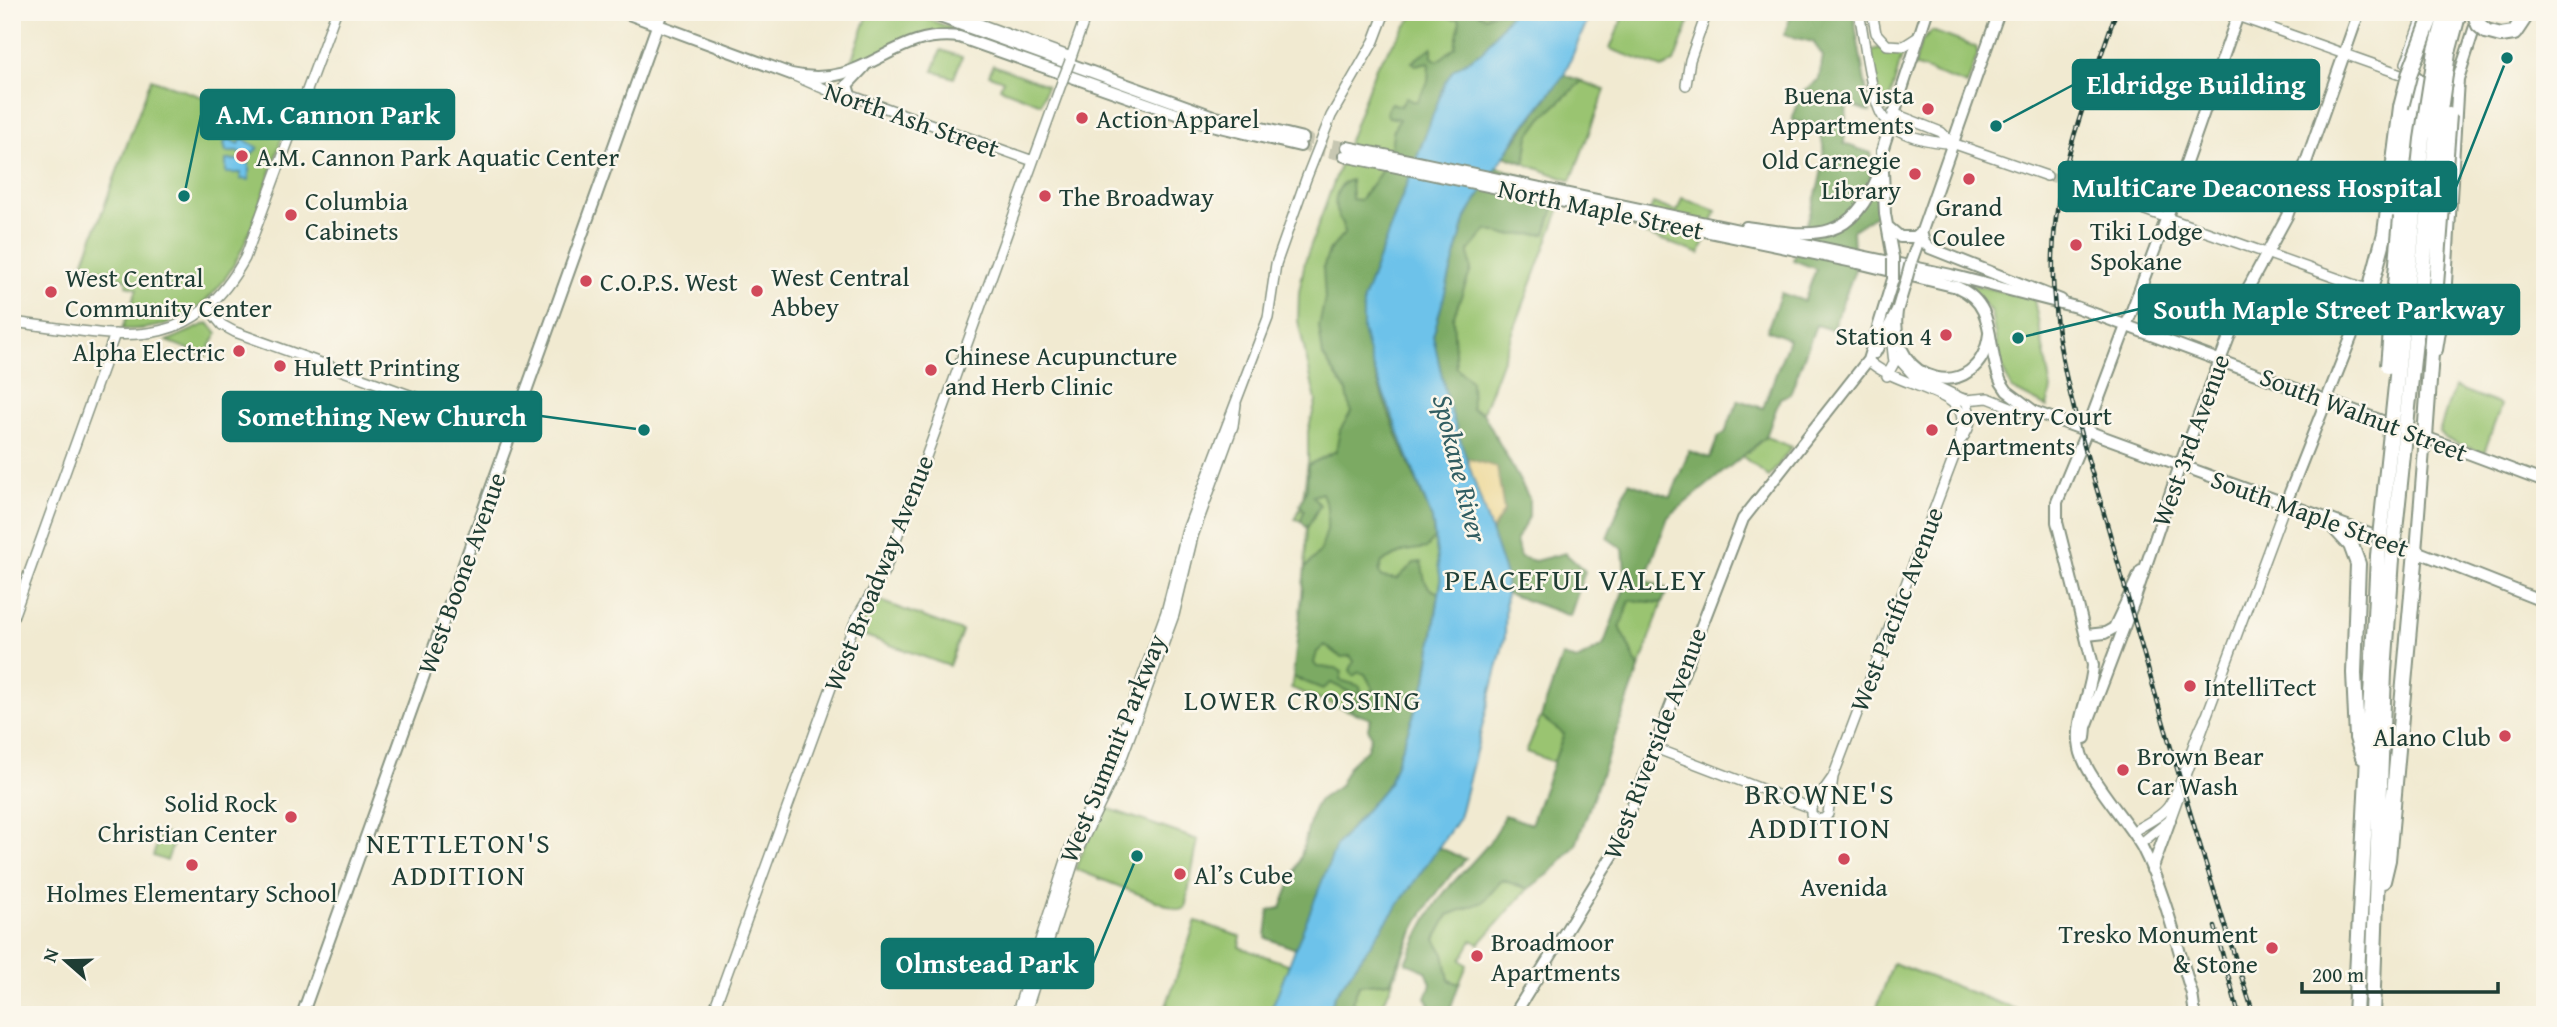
<svg xmlns="http://www.w3.org/2000/svg" width="2557" height="1027" font-family="'Gentium Book Plus',serif">
  <style>
    .green { fill: #9ac471; stroke: #5c8052; stroke-width: 2 }
    .forest { fill: #7baa63; stroke: #4d744c; stroke-width: 2 }
    .sand { fill: #eeda9e; stroke: #868c69; stroke-width: 2 }
    .water { fill: #6dc2ea; stroke: #46808f; stroke-width: 2 }
    .lines { fill: none; stroke-linecap: round; stroke-linejoin: round }
    .tertiary-tunnel { stroke: #c7c7b2; stroke-width: 9; stroke-dasharray: 9 4.5; stroke-linecap: butt }
    .secondary-tunnel { stroke: #c7c7b2; stroke-width: 10; stroke-dasharray: 10 5; stroke-linecap: butt }
    .tertiary-casing { stroke: #889482; stroke-width: 12 }
    .secondary-casing { stroke: #889482; stroke-width: 14 }
    .primary-casing { stroke: #889482; stroke-width: 14 }
    .motorway-casing { stroke: #889482; stroke-width: 18 }
    .tertiary { stroke: #fff; stroke-width: 9 }
    .secondary { stroke: #fff; stroke-width: 10 }
    .primary { stroke: #fff; stroke-width: 10 }
    .motorway { stroke: #fff; stroke-width: 14 }
    .rail-casing { stroke: #1f3d34; stroke-width: 4.5 }
    .rail { stroke: #fbf7ec; stroke-width: 2; stroke-dasharray: 5; stroke-linecap: butt }
    .tertiary-bridge-casing { stroke: #889482; stroke-width: 12; stroke-linecap: butt }
    .secondary-bridge-casing { stroke: #889482; stroke-width: 14; stroke-linecap: butt }
    .motorway-bridge-casing { stroke: #889482; stroke-width: 18; stroke-linecap: butt }
    .tertiary-bridge { stroke: #fff; stroke-width: 9 }
    .secondary-bridge { stroke: #fff; stroke-width: 10 }
    .motorway-bridge { stroke: #fff; stroke-width: 14 }
    .poi-dot { fill: #d1495b; stroke: #fbf7ec; stroke-width: 2.5 }
    .labels { text-anchor: middle; dominant-baseline: central; stroke-width: 5; stroke-linejoin: round; paint-order: stroke }
    .poi-label { font-size: 26px; fill: #1f3d34; stroke: #fbf7ec; text-anchor: start }
    .street-label { font-size: 26px; fill: #1f3d34; stroke: #fbf7ec }
    .water-label { font-size: 28px; font-style: italic; fill: #325e62; stroke: #fbf7ec }
    .neighbourhood-label { font-size: 28px; letter-spacing: 2px; fill: #1f3d34; stroke: #fbf7ec }
    .quarter-label { font-size: 30px; letter-spacing: 2px; fill: #1f3d34; stroke: #fbf7ec }
    .leader { fill: none; stroke: #0f766e; stroke-width: 2.5 }
    .callout-dot { fill: #0f766e; stroke: #fbf7ec; stroke-width: 2.5 }
    .callout { fill: #0f766e; stroke: #0f766e; stroke-width: 2.5 }
    .callout-label { font-size: 28px; text-anchor: middle; font-weight: bold; fill: #fff }
  </style>
  <rect width="100%" height="100%" fill="#fbf7ec"/>
  <filter id="ink" filterUnits="userSpaceOnUse"><feTurbulence type="fractalNoise" baseFrequency=".0143" numOctaves="2"/><feDisplacementMap in="SourceGraphic" scale="14" xChannelSelector="R" yChannelSelector="G"/><feConvolveMatrix kernelMatrix="1 2 1 2 8 2 1 2 1" color-interpolation-filters="sRGB"/></filter>
  <filter id="wash" filterUnits="userSpaceOnUse"><feTurbulence type="fractalNoise" baseFrequency=".00686" numOctaves="4" result="noise"/><feDisplacementMap in="SourceGraphic" scale="28" xChannelSelector="R" yChannelSelector="G"/><feGaussianBlur stdDeviation="1.57" result="paint"/><feColorMatrix in="noise" values="0 0 0 0 0 0 0 0 0 0 0 0 0 0 0 0 0 1.4 0 .05"/><feComposite in="paint" operator="in"/></filter>
  <g filter="url(#wash)">
    <rect width="100%" height="100%" fill="#f1ead1"/>
    <path class="green" d="M869,12H910L951,28L949,32L913,36L849,67Z
      M1416,12H1512L1490,43L1407,457L1432,519L1441,581L1426,681L1351,709L1352,712L1291,688L1293,677L1300,681L1315,558L1305,568L1307,528L1313,518L1304,514L1301,521L1295,519L1302,505L1308,462V431L1316,401L1298,321L1299,292L1305,261L1376,67Z
      M1615,12H1693L1674,62L1662,68L1610,49L1623,16Z
      M1932,31L1976,47L1978,53L1967,85L1914,66L1921,42Z
      M1882,47L1903,52L1886,113L1881,104L1870,51Z
      M941,50L962,57L954,78L933,71Z
      M993,65L1047,85L1041,104L1000,88L1003,80L989,75Z
      M1564,75L1605,90L1571,181L1504,156Z
      M151,79L283,125L285,129C255,212 236,336 122,329L137,289L126,285L127,280L83,264Z
      M1497,167L1566,192L1483,412L1447,400L1433,336L1466,217Z
      M1682,198L1716,211L1700,254L1642,233L1653,203L1677,212Z
      M1966,283L2034,299L2051,389L2047,407L2012,389L2000,364L1991,312Z
      M208,323L217,333L206,356L167,341Z
      M2454,387L2501,405L2484,453L2445,439L2439,432Z
      M1766,437L1792,447L1769,477L1742,456Z
      M877,600L962,631L949,666L857,633L868,609Z
      M1630,600L1662,603L1639,669L1620,627Z
      M1541,717L1564,734L1554,762L1526,752Z
      M1101,806L1198,840L1185,909L1179,910L1075,869Z
      M161,832L175,838L167,861L153,856Z
      M1502,880L1528,889L1479,944L1472,940L1461,960L1467,965L1459,984L1449,980L1444,954L1435,939L1448,915L1483,902Z
      M1422,910L1379,1015H1328Z
      M1196,921L1241,937L1239,947L1290,965L1269,1015H1163Z
      M1893,963L2031,1015H1874Z"/>
    <path class="forest" d="M1438,12H1476L1485,17L1495,12H1512L1483,51L1453,70L1445,83L1363,300C1363,370 1406,453 1432,519L1434,538L1427,548L1405,551L1382,562L1379,572L1382,577L1397,579L1414,563L1421,562C1426,578 1421,586 1439,593L1426,681L1389,783L1336,846L1296,949L1266,938L1269,910L1281,908L1301,856L1313,810L1318,801L1339,786L1349,766L1367,749L1371,736L1368,728L1371,719L1352,712L1349,700L1351,698L1361,701L1373,689L1365,674L1359,672L1353,676L1350,670L1354,661L1350,656L1341,657L1325,645L1317,652L1314,663L1317,667L1336,668L1342,672L1340,680L1360,686L1361,691L1355,695L1331,683L1323,689L1293,677L1305,568L1320,552L1327,530V507L1322,493L1313,496L1320,505L1307,528L1301,521L1304,510L1300,505L1307,488L1308,465L1336,451L1340,430L1351,412L1347,392L1323,356L1319,327L1325,298L1323,268L1329,251L1344,234L1343,223C1331,212 1333,184 1351,180L1352,199L1360,200C1371,185 1385,170 1390,151C1394,138 1390,134 1399,119L1389,117L1386,113L1391,103L1401,106L1406,97L1411,101H1417L1428,82L1429,62L1416,65L1412,62L1432,47V57L1438,61L1455,47L1460,21L1457,17L1454,19Z
      M1792,12H1853L1870,112L1847,104L1844,144L1871,153L1873,165L1867,192L1877,197V214L1853,230L1855,270L1832,330L1816,325L1790,394L1780,398L1766,437L1668,517L1645,580L1668,589L1662,603L1630,600L1620,627L1639,669L1576,845L1549,874L1528,889L1502,880L1483,902L1448,915L1435,939L1444,954L1449,980L1459,984L1448,1015L1433,1014L1426,998L1431,984L1426,971L1406,963C1417,937 1430,909 1449,887C1470,863 1493,845 1505,815L1531,824L1564,734L1541,717L1562,656L1577,660L1603,646L1626,583L1623,549L1607,538L1629,482L1671,497L1689,451L1710,458L1718,437L1725,433L1738,400L1763,408L1789,339L1767,330L1781,293L1804,301L1816,269L1793,260C1802,235 1838,152 1817,130C1812,124 1799,122 1792,120L1802,93L1819,79L1823,56L1813,42L1784,35Z
      M1564,75L1582,81L1542,118L1529,136L1525,163L1504,156Z
      M1497,167L1561,190L1545,234L1505,235L1487,230L1469,251L1471,270L1453,318L1456,367L1471,381L1472,409L1483,413L1529,498V517L1516,540L1520,557L1535,561L1565,553L1585,571L1570,616L1506,593V576L1491,532L1504,511L1497,468L1466,458L1447,400L1433,336L1466,217Z
      M1438,847L1466,859C1426,900 1412,930 1390,982L1359,985L1352,1002L1372,1015H1328L1335,995Z"/>
    <path class="sand" d="M1466,458L1497,467L1504,511L1491,532Z"/>
    <path class="water" d="M1512,12H1591L1564,75L1518,134L1466,217L1433,336L1447,400L1506,576L1505,637L1459,818L1335,995L1328,1015H1269L1336,846L1389,783L1426,681L1441,582L1432,519L1371,361L1363,330V300L1445,83L1453,70L1483,51Z
      M242,138L258,148L249,156V180L240,179L241,173H226V160H241L242,156L238,152H226L224,143L229,139L239,144Z"/>
  </g>
  <g filter="url(#ink)">
    <g class="lines">
      <path class="tertiary-tunnel" d="M2047,176L2072,184"/>
      <path class="secondary-tunnel" d="M1303,138L1347,147
        M1300,146L1344,156"/>
      <defs>
        <path id="tertiary" d="M947,12L1071,57
          M1859,12C1864,37 1871,99 1883,117C1896,136 1932,143 1952,143L2047,176
          M1872,12L1876,33L1887,45L1904,46L1918,37
          M2226,12L2457,94
          M1070,60L1087,12
          M2406,63L2421,23
          M795,76L841,96L855,97L1033,161
          M1686,85L1690,60L1707,12
          M1893,113L1941,132L1952,143
          M2072,184L2370,290
          M209,309L222,325L235,332L512,432
          M12,322C112,333 187,363 245,258L336,12
          M1894,354L1913,375L1965,400L1988,398L2021,411L2035,412
          M1868,360C1889,383 1956,391 1961,414C1964,423 1959,432 1960,441
          M1887,376L1894,363L1890,327
          M12,620L115,334
          M1655,748L1811,808
          M1833,777L1811,808V814L1817,819H1824L1828,814L1833,777L1960,441C1971,429 1973,415 1965,400
          M2132,832C2143,825 2160,818 2168,807C2185,782 2190,743 2207,715L2285,505
          M2140,844L2170,820L2206,720
          M712,1015L856,619L885,570L1063,79
          M1016,1015L1070,848L1112,761L1166,612L1187,530L1268,318L1276,264L1306,179L1331,116L1374,41L1385,12
          M1025,1015L1077,852L1120,763L1174,615L1193,536L1233,426L1236,404"/>
        <path id="secondary" d="M850,95L847,85L864,67
          M1887,226L1900,237H1915L1921,232L1924,242L1930,248L2061,300
          M1746,227C1815,237 1851,245 1880,171
          M1893,258L1885,214L1882,151L1927,12
          M1911,262L1999,12
          M1897,311C1887,387 1980,405 1989,334
          M2437,350L2445,300L2458,79L2478,17
          M1875,353L1897,311L1906,281
          M1947,397L1965,400
          M2087,430L2167,217L2239,12
          M2426,431L2425,437L2545,482
          M2180,465L2247,290L2287,216L2359,12
          M2285,505L2370,290
          M2416,551L2545,602
          M2087,635L2105,633L2114,628L2141,571
          M302,1015L662,12
          M1514,1015L1614,853L1743,519L1868,360L1893,279"/>
        <path id="primary" d="M623,12L791,74C867,91 889,29 959,37L1199,122L1300,146
          M926,12L1216,117L1303,138
          M1344,156L1858,263L1957,287C1999,305 1985,347 2001,382L2007,391L2035,412L2416,551L2425,437L2076,307L1951,275L1347,147
          M2087,430L2057,502V522L2093,665C2092,694 2074,719 2080,749C2084,774 2127,821 2142,847C2165,892 2177,946 2192,994L2195,1015
          M2085,738L2086,727L2134,601L2180,465
          M2152,870L2170,820"/>
        <path id="motorway" d="M2486,31L2501,35L2514,33L2528,12
          M2401,217L2416,79
          M2370,290L2385,233L2401,107
          M2425,437L2435,298
          M2329,521L2351,545L2358,564L2354,673L2357,738L2363,757
          M2383,881L2388,860L2416,551
          M2355,1015L2378,556
          M2372,1015L2384,672L2392,559"/>
      </defs>
      <use href="#tertiary" class="tertiary-casing"/>
      <use href="#secondary" class="secondary-casing"/>
      <use href="#primary" class="primary-casing"/>
      <use href="#motorway" class="motorway-casing"/>
      <use href="#tertiary" class="tertiary"/>
      <use href="#secondary" class="secondary"/>
      <use href="#primary" class="primary"/>
      <use href="#motorway" class="motorway"/>
      <defs>
        <path id="rail" d="M2116,12C2089,92 2055,171 2053,256C2050,354 2087,451 2113,545C2157,703 2202,859 2254,1015
          M2215,927L2239,1015"/>
      </defs>
      <use href="#rail" class="rail-casing"/>
      <use href="#rail" class="rail"/>
      <defs>
        <path id="tertiary-bridge" d="M1063,79L1070,61"/>
        <path id="secondary-bridge" d="M1893,258V279
          M1906,281L1911,262"/>
        <path id="motorway-bridge" d="M2474,12L2479,25L2486,31
          M2401,107L2410,72L2433,12
          M2435,298L2449,115
          M2388,366L2401,217
          M2378,556L2422,139L2436,50L2447,12
          M2392,559L2437,132L2448,53L2459,12"/>
      </defs>
      <use href="#tertiary-bridge" class="tertiary-bridge-casing"/>
      <use href="#secondary-bridge" class="secondary-bridge-casing"/>
      <use href="#motorway-bridge" class="motorway-bridge-casing"/>
      <use href="#tertiary-bridge" class="tertiary-bridge"/>
      <use href="#secondary-bridge" class="secondary-bridge"/>
      <use href="#motorway-bridge" class="motorway-bridge"/>
    </g>
  </g>
  <g class="poi-dot">
    <circle cx="1928" cy="109" r="7"/>
    <circle cx="1082" cy="118" r="7"/>
    <circle cx="242" cy="156" r="7"/>
    <circle cx="1915" cy="174" r="7"/>
    <circle cx="1969" cy="179" r="7"/>
    <circle cx="1045" cy="196" r="7"/>
    <circle cx="291" cy="215" r="7"/>
    <circle cx="2076" cy="245" r="7"/>
    <circle cx="586" cy="281" r="7"/>
    <circle cx="757" cy="291" r="7"/>
    <circle cx="51" cy="292" r="7"/>
    <circle cx="1946" cy="335" r="7"/>
    <circle cx="239" cy="351" r="7"/>
    <circle cx="280" cy="366" r="7"/>
    <circle cx="931" cy="370" r="7"/>
    <circle cx="1932" cy="430" r="7"/>
    <circle cx="2190" cy="686" r="7"/>
    <circle cx="2505" cy="736" r="7"/>
    <circle cx="2123" cy="770" r="7"/>
    <circle cx="291" cy="817" r="7"/>
    <circle cx="1844" cy="859" r="7"/>
    <circle cx="192" cy="865" r="7"/>
    <circle cx="1180" cy="874" r="7"/>
    <circle cx="2272" cy="948" r="7"/>
    <circle cx="1477" cy="956" r="7"/>
  </g>
  <g class="labels">
    <g class="poi-label">
      <text x="1914" y="94" text-anchor="end">Buena Vista<tspan x="1914" dy="30">Appartments</tspan></text>
      <text x="1096" y="118">Action Apparel</text>
      <text x="256" y="156">A.M. Cannon Park Aquatic Center</text>
      <text x="1901" y="159" text-anchor="end">Old Carnegie<tspan x="1901" dy="30">Library</tspan></text>
      <text x="1059" y="196">The Broadway</text>
      <text x="305" y="200">Columbia<tspan x="305" dy="30">Cabinets</tspan></text>
      <text x="1969" y="206" text-anchor="middle">Grand<tspan x="1969" dy="30">Coulee</tspan></text>
      <text x="2090" y="230">Tiki Lodge<tspan x="2090" dy="30">Spokane</tspan></text>
      <text x="771" y="276">West Central<tspan x="771" dy="30">Abbey</tspan></text>
      <text x="65" y="277">West Central<tspan x="65" dy="30">Community Center</tspan></text>
      <text x="600" y="281">C.O.P.S. West</text>
      <text x="1932" y="335" text-anchor="end">Station 4</text>
      <text x="225" y="351" text-anchor="end">Alpha Electric</text>
      <text x="945" y="355">Chinese Acupuncture<tspan x="945" dy="30">and Herb Clinic</tspan></text>
      <text x="294" y="366">Hulett Printing</text>
      <text x="1946" y="415">Coventry Court<tspan x="1946" dy="30">Apartments</tspan></text>
      <text x="2204" y="686">IntelliTect</text>
      <text x="2491" y="736" text-anchor="end">Alano Club</text>
      <text x="2137" y="755">Brown Bear<tspan x="2137" dy="30">Car Wash</tspan></text>
      <text x="277" y="802" text-anchor="end">Solid Rock<tspan x="277" dy="30">Christian Center</tspan></text>
      <text x="1194" y="874">Al’s Cube</text>
      <text x="1844" y="886" text-anchor="middle">Avenida</text>
      <text x="192" y="892" text-anchor="middle">Holmes Elementary School</text>
      <text x="2258" y="933" text-anchor="end">Tresko Monument<tspan x="2258" dy="30">&amp; Stone</tspan></text>
      <text x="1491" y="941">Broadmoor<tspan x="1491" dy="30">Apartments</tspan></text>
    </g>
    <g class="street-label">
      <text transform="translate(912 119) rotate(19)">North Ash Street</text>
      <text transform="translate(1601 209) rotate(12)">North Maple Street</text>
      <text transform="translate(2364 414) rotate(21)">South Walnut Street</text>
      <text transform="translate(2190 440) rotate(-70)">West 3rd Avenue</text>
      <text transform="translate(2310 513) rotate(20)">South Maple Street</text>
      <text transform="translate(461 573) rotate(-70)">West Boone Avenue</text>
      <text transform="translate(878 573) rotate(-68)">West Broadway Avenue</text>
      <text transform="translate(1896 609) rotate(-69)">West Pacific Avenue</text>
      <text transform="translate(1654 743) rotate(-69)">West Riverside Avenue</text>
      <text transform="translate(1112 748) rotate(-68)">West Summit Parkway</text>
    </g>
    <g class="water-label">
      <text transform="translate(1461 468) rotate(76)">Spokane River</text>
    </g>
    <g class="neighbourhood-label">
      <text x="1303" y="699">LOWER CROSSING</text>
      <text x="459" y="842">NETTLETON'S<tspan x="459" dy="32">ADDITION</tspan></text>
    </g>
    <g class="quarter-label">
      <text x="1576" y="579">PEACEFUL VALLEY</text>
      <text x="1820" y="793">BROWNE'S<tspan x="1820" dy="34">ADDITION</tspan></text>
    </g>
  </g>
  <path class="leader" d="M1996 126L2073 85M184 196L201 115M2507 58L2456 187M2018 338L2139 309M644 430L541 416M1137 856L1093 963"/>
  <g class="callout-dot">
    <circle cx="1996" cy="126" r="7"/>
    <circle cx="184" cy="196" r="7"/>
    <circle cx="2507" cy="58" r="7"/>
    <circle cx="2018" cy="338" r="7"/>
    <circle cx="644" cy="430" r="7"/>
    <circle cx="1137" cy="856" r="7"/>
  </g>
  <g class="callout">
    <rect x="2073" y="60" width="246" height="49" rx="7"/>
    <rect x="201" y="90" width="253" height="49" rx="7"/>
    <rect x="2059" y="162" width="397" height="49" rx="7"/>
    <rect x="2139" y="285" width="380" height="49" rx="7"/>
    <rect x="223" y="392" width="318" height="49" rx="7"/>
    <rect x="882" y="939" width="211" height="49" rx="7"/>
  </g>
  <g class="callout-label">
    <text x="2196" y="94">Eldridge Building</text>
    <text x="328" y="124">A.M. Cannon Park</text>
    <text x="2257" y="197">MultiCare Deaconess Hospital</text>
    <text x="2329" y="319">South Maple Street Parkway</text>
    <text x="382" y="426">Something New Church</text>
    <text x="987" y="973">Olmstead Park</text>
  </g>
  <rect width="2557" height="1027" fill="none" stroke="#fbf7ec" stroke-width="42"/>
  <g transform="translate(66 961) rotate(290)" stroke="#fbf7ec" stroke-width="5" paint-order="stroke">
  <path d="M0-5L12 26L0 18L-12 26Z" fill="#1f3d34"/>
  <text y="-10" font-size="19" font-weight="bold" text-anchor="middle" fill="#1f3d34">N</text>
  </g>
  <path d="M2302 982v10h196v-10" fill="none" stroke="#1f3d34" stroke-width="3.5"/>
  <text x="2312" y="982" font-size="21" fill="#1f3d34" stroke="#fbf7ec" stroke-width="5" paint-order="stroke">200 m</text>
</svg>
